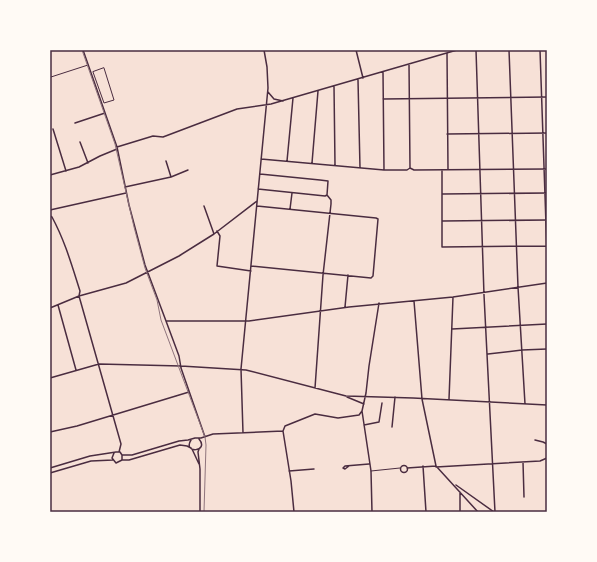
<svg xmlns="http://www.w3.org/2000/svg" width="597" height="562" font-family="'IBM Plex Sans',sans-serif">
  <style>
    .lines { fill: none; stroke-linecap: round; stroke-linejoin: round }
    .pedestrian { stroke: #4a2c40; stroke-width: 1 }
    .minor { stroke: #4a2c40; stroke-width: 1.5 }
    .tram { stroke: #8f747c; stroke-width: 1 }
    .neatline { fill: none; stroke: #4a2c40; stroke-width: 1.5 }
  </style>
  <rect width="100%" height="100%" fill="#f7e1d7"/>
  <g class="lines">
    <path class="pedestrian" d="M104,68L114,100L104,103L93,72Z
      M51,77L88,65
      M371,471L400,468"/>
    <path class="minor" d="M83,50L117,147L129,205L145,265L166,321L179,356L181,368L205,437
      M356,50L363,78
      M476,50L484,295L495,512
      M509,50L518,287L525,404
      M540,50L547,254
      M447,53L448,169
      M409,64L410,168
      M383,72L384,170
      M358,80L360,168
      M334,86L335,165
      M268,92L274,99L283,101
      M383,99L547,97
      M75,123L105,113
      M53,129L66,171
      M447,134L547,133
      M80,142L88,163
      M117,147L153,136L163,137L237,109L271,104L457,50
      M261,159L384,170H407L410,168L414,170L547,169
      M166,161L171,177
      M287,161L293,98
      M312,163L318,91
      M442,170V247L547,246
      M50,175L79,167L100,156L117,149
      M125,187L171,177L188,170
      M258,189L325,196L327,195L328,181L320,180L260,174
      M443,194L547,193
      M204,206L214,234
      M290,209L292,193
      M50,210L126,193
      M50,216L52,217C65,241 72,266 80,291L79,296L121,444L119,452
      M443,221L547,220
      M217,231L220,236L217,266L251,271
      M251,266L371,278L373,276L378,219L376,218L257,206
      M414,301L422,399L436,466L478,512
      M58,305L76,370
      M345,307L348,275
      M50,308L79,296L126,283L179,256L214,234L257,201
      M166,321H249L349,307L453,297L547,283
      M452,329L547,324
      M488,354L522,350L547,349
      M50,378L99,364L181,366L246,370L346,396L413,398L547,405
      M315,388L323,275L331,204V200L327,195
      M347,397L364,404
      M449,399L453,297
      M364,425L379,422L382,403
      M392,427L395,397
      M283,431L285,426L315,414L338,418L359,415L362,411
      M283,431L291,481L294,512
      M50,432L77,426L189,392
      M243,433L241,369L268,88L267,67L264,50
      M191,440C182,454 210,452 199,439
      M535,440L543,442L547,444
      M192,449L199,464
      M199,449L198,452L200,469V512
      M114,453L112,458L116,463L122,460V455
      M122,455H132L179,441L188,440L195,438H201L213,434L283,431
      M122,460H129L180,445L187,446L191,448
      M523,462L524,497
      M400.5 469a3.5 3.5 0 1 1 7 0a3.5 3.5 0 1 1-7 0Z
      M349,466L345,469L343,468L345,466L369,464
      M423,466L426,512
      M436,467L540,461L547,458
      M50,468L90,456L116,452H120L122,455
      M407,468L436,466
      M289,471L314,469
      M50,473L91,461L113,460
      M456,485L494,512
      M460,492V512
      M372,512L371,471L362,411L366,393L369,366L379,303"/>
    <path class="tram" d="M82,50L115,144L134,227L145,268L157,300L161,320L205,437L206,445L204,512"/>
  </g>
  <rect width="597" height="562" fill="none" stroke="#fffaf5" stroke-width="102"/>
  <rect x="51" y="51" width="495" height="460" class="neatline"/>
</svg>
